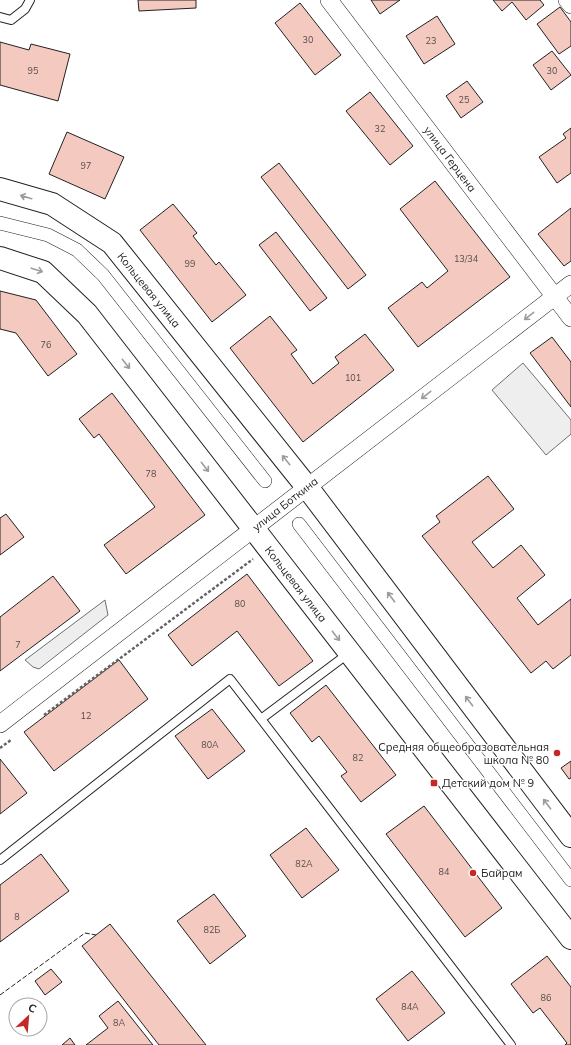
<svg xmlns="http://www.w3.org/2000/svg" width="571" height="1045" font-family="Mulish,sans-serif">
  <style>
    .green { fill: #eee; stroke: #6f6f6f }
    .building { fill: #f3c9c0; stroke: #222 }
    .lines { fill: none; stroke-linecap: round; stroke-linejoin: round }
    .service-casing { stroke: #222; stroke-width: 10 }
    .pedestrian-casing { stroke: #222; stroke-width: 14 }
    .minor-casing { stroke: #222; stroke-width: 18 }
    .secondary-casing { stroke: #222; stroke-width: 24 }
    .path { stroke: #646464; stroke-width: 2.5; stroke-dasharray: 3 2; stroke-linecap: butt }
    .service { stroke: #fff; stroke-width: 8 }
    .pedestrian { stroke: #fff; stroke-width: 13 }
    .minor { stroke: #fff; stroke-width: 17 }
    .secondary { stroke: #fff; stroke-width: 22 }
    .fence { stroke: #222; stroke-width: 1; stroke-dasharray: 5 2; stroke-linecap: butt }
    .oneway { stroke: #9c9c9c }
    .poi-dot { fill: #c62828; stroke: #fff; stroke-width: 1.5 }
    .labels { text-anchor: middle; dominant-baseline: central; stroke-width: 3; stroke-linejoin: round; paint-order: stroke }
    .number-label { font-size: 9px; fill: #564c4a }
    .street-label { font-size: 11px; fill: #222; stroke: #fff }
    .poi-label { font-size: 11px; fill: #222; stroke: #fff; text-anchor: start }
  </style>
  <rect width="100%" height="100%" fill="#fff"/>
  <path class="green" d="M523,363L571,420V434L546,455L492,390Z
    M105,600L108,615L39,669L33,667L25,660Z"/>
  <path class="building" d="M138,0H196V8L139,11Z
    M371,0H400L380,14Z
    M493,0H540L544,5L526,20L512,2L502,11Z
    M300,3L341,55L315,75L275,23Z
    M560,7L571,22V46L559,54L537,24Z
    M437,16L455,44L424,64L406,36Z
    M0,42L29,50L31,44L70,54L58,101L0,85Z
    M552,51L571,75L551,90L533,65Z
    M467,81L483,102L461,118L446,96Z
    M370,92L413,146L390,165L346,111Z
    M571,128V173L557,183L539,157L566,138L563,134Z
    M67,132L124,157L105,199L49,174Z
    M279,163L366,275L348,289L261,177Z
    M435,181L510,277L418,347L388,308L422,282L427,288L448,271L400,209Z
    M173,204L197,233L193,236L216,265L219,262L246,295L212,322L140,230Z
    M571,208V261L564,266L538,234Z
    M276,232L327,298L310,311L259,245Z
    M0,291L36,300L77,354L48,376L16,333L0,329Z
    M270,316L297,350L291,354L313,384L339,363L335,357L365,334L394,370L303,442L230,348Z
    M552,337L571,362V407L530,353Z
    M112,393L205,515L126,574L104,545L155,507L99,434L94,438L79,419Z
    M488,476L514,509L472,542L493,568L521,545L545,575L517,598L538,625L571,599V655L553,669L546,661L531,673L422,536L440,522L436,516Z
    M6,514L24,537L0,555V518Z
    M247,574L313,661L279,686L237,631L192,666L168,635Z
    M53,576L80,611L0,671V617Z
    M119,660L148,699L54,771L24,732Z
    M326,685L396,775L361,802L341,776L347,772L319,736L312,742L290,713Z
    M212,709L245,751L208,779L175,736Z
    M0,759L27,793L0,814Z
    M571,761V778L569,779L561,768Z
    M424,806L502,908L465,937L386,834Z
    M306,828L339,870L302,898L270,855Z
    M41,854L69,891L0,942V885Z
    M214,894L246,936L210,964L177,921Z
    M110,924L206,1045H159L82,946Z
    M547,956L571,987V1045H565L567,1043L540,1008L533,1013L511,984Z
    M51,969L62,982L45,995L35,981Z
    M412,971L445,1013L408,1041L376,999Z
    M118,1001L153,1045H86L108,1028L99,1016Z
    M70,1038L75,1045H62Z"/>
  <g class="lines">
    <defs>
      <path id="service" d="M0,17L11,20L25,9L30,0
        M261,719L511,1045
        M0,860L230,679L261,719L349,653"/>
      <path id="pedestrian" d="M0,223L48,235L77,250L103,275L265,481
        M299,524L571,880"/>
      <path id="minor" d="M329,0L571,318
        M567,0L571,5
        M0,724L571,284"/>
      <path id="secondary" d="M0,189L52,204L112,243L307,487L571,836
        M0,258L43,272L87,314L571,938"/>
    </defs>
    <use href="#service" class="service-casing"/>
    <use href="#pedestrian" class="pedestrian-casing"/>
    <use href="#minor" class="minor-casing"/>
    <use href="#secondary" class="secondary-casing"/>
    <path class="path" d="M44,715L253,559
      M0,748L11,740"/>
    <use href="#service" class="service"/>
    <use href="#pedestrian" class="pedestrian"/>
    <use href="#minor" class="minor"/>
    <use href="#secondary" class="secondary"/>
    <path class="fence" d="M0,995L85,933L96,935"/>
  </g>
  <defs><path id="oneway-shaft" d="M-6 0H5M1.5-3L5.5 0L1.5 3" fill="none" stroke-width="1.6" stroke-linecap="round" stroke-linejoin="round"/></defs>
  <g class="oneway">
    <use href="#oneway-shaft" transform="translate(26 197) rotate(-164)"/>
    <use href="#oneway-shaft" transform="translate(37 270) rotate(18)"/>
    <use href="#oneway-shaft" transform="translate(529 316) rotate(142)"/>
    <use href="#oneway-shaft" transform="translate(126 364) rotate(52)"/>
    <use href="#oneway-shaft" transform="translate(426 395) rotate(142)"/>
    <use href="#oneway-shaft" transform="translate(286 460) rotate(-129)"/>
    <use href="#oneway-shaft" transform="translate(205 467) rotate(52)"/>
    <use href="#oneway-shaft" transform="translate(391 597) rotate(-127)"/>
    <use href="#oneway-shaft" transform="translate(336 636) rotate(52)"/>
    <use href="#oneway-shaft" transform="translate(469 701) rotate(-127)"/>
    <use href="#oneway-shaft" transform="translate(547 804) rotate(-127)"/>
  </g>
  <g class="poi-dot">
    <circle cx="557" cy="753" r="4"/>
    <rect x="430" y="779" width="8" height="8" rx="2"/>
    <circle cx="473" cy="873" r="4"/>
  </g>
  <g class="labels">
    <g class="number-label">
      <text x="308" y="39">30</text>
      <text x="431" y="40">23</text>
      <text x="33" y="70">95</text>
      <text x="552" y="70">30</text>
      <text x="464" y="99">25</text>
      <text x="380" y="128">32</text>
      <text x="86" y="165">97</text>
      <text x="466" y="258">13/34</text>
      <text x="190" y="263">99</text>
      <text x="46" y="344">76</text>
      <text x="353" y="377">101</text>
      <text x="151" y="473">78</text>
      <text x="240" y="603">80</text>
      <text x="18" y="644">7</text>
      <text x="86" y="715">12</text>
      <text x="210" y="744">80А</text>
      <text x="358" y="757">82</text>
      <text x="304" y="863">82А</text>
      <text x="444" y="871">84</text>
      <text x="17" y="916">8</text>
      <text x="212" y="929">82Б</text>
      <text x="546" y="997">86</text>
      <text x="410" y="1006">84А</text>
      <text x="119" y="1022">8А</text>
    </g>
    <g class="street-label">
      <text transform="translate(450 159) rotate(53)">улица Герцена</text>
      <text transform="translate(149 290) rotate(51)">Кольцевая улица</text>
      <text transform="translate(285 504) rotate(-38)">улица Боткина</text>
      <text transform="translate(296 584) rotate(52)">Кольцевая улица</text>
    </g>
    <g class="poi-label">
      <text x="549" y="747" text-anchor="end">Средняя общеобразовательная<tspan x="549" dy="13">школа № 80</tspan></text>
      <text x="442" y="783">Детский дом № 9</text>
      <text x="481" y="873">Байрам</text>
    </g>
  </g>
  <g transform="translate(28 1017) rotate(26)"><circle r="19" fill="#ffffff" stroke="#a7a7a7"/>
  <path d="M0-3L7 15L0 10L-7 15Z" fill="#c62828"/>
  <text y="-6" font-size="11" font-weight="bold" text-anchor="middle" fill="#222222">С</text>
  </g>
</svg>
